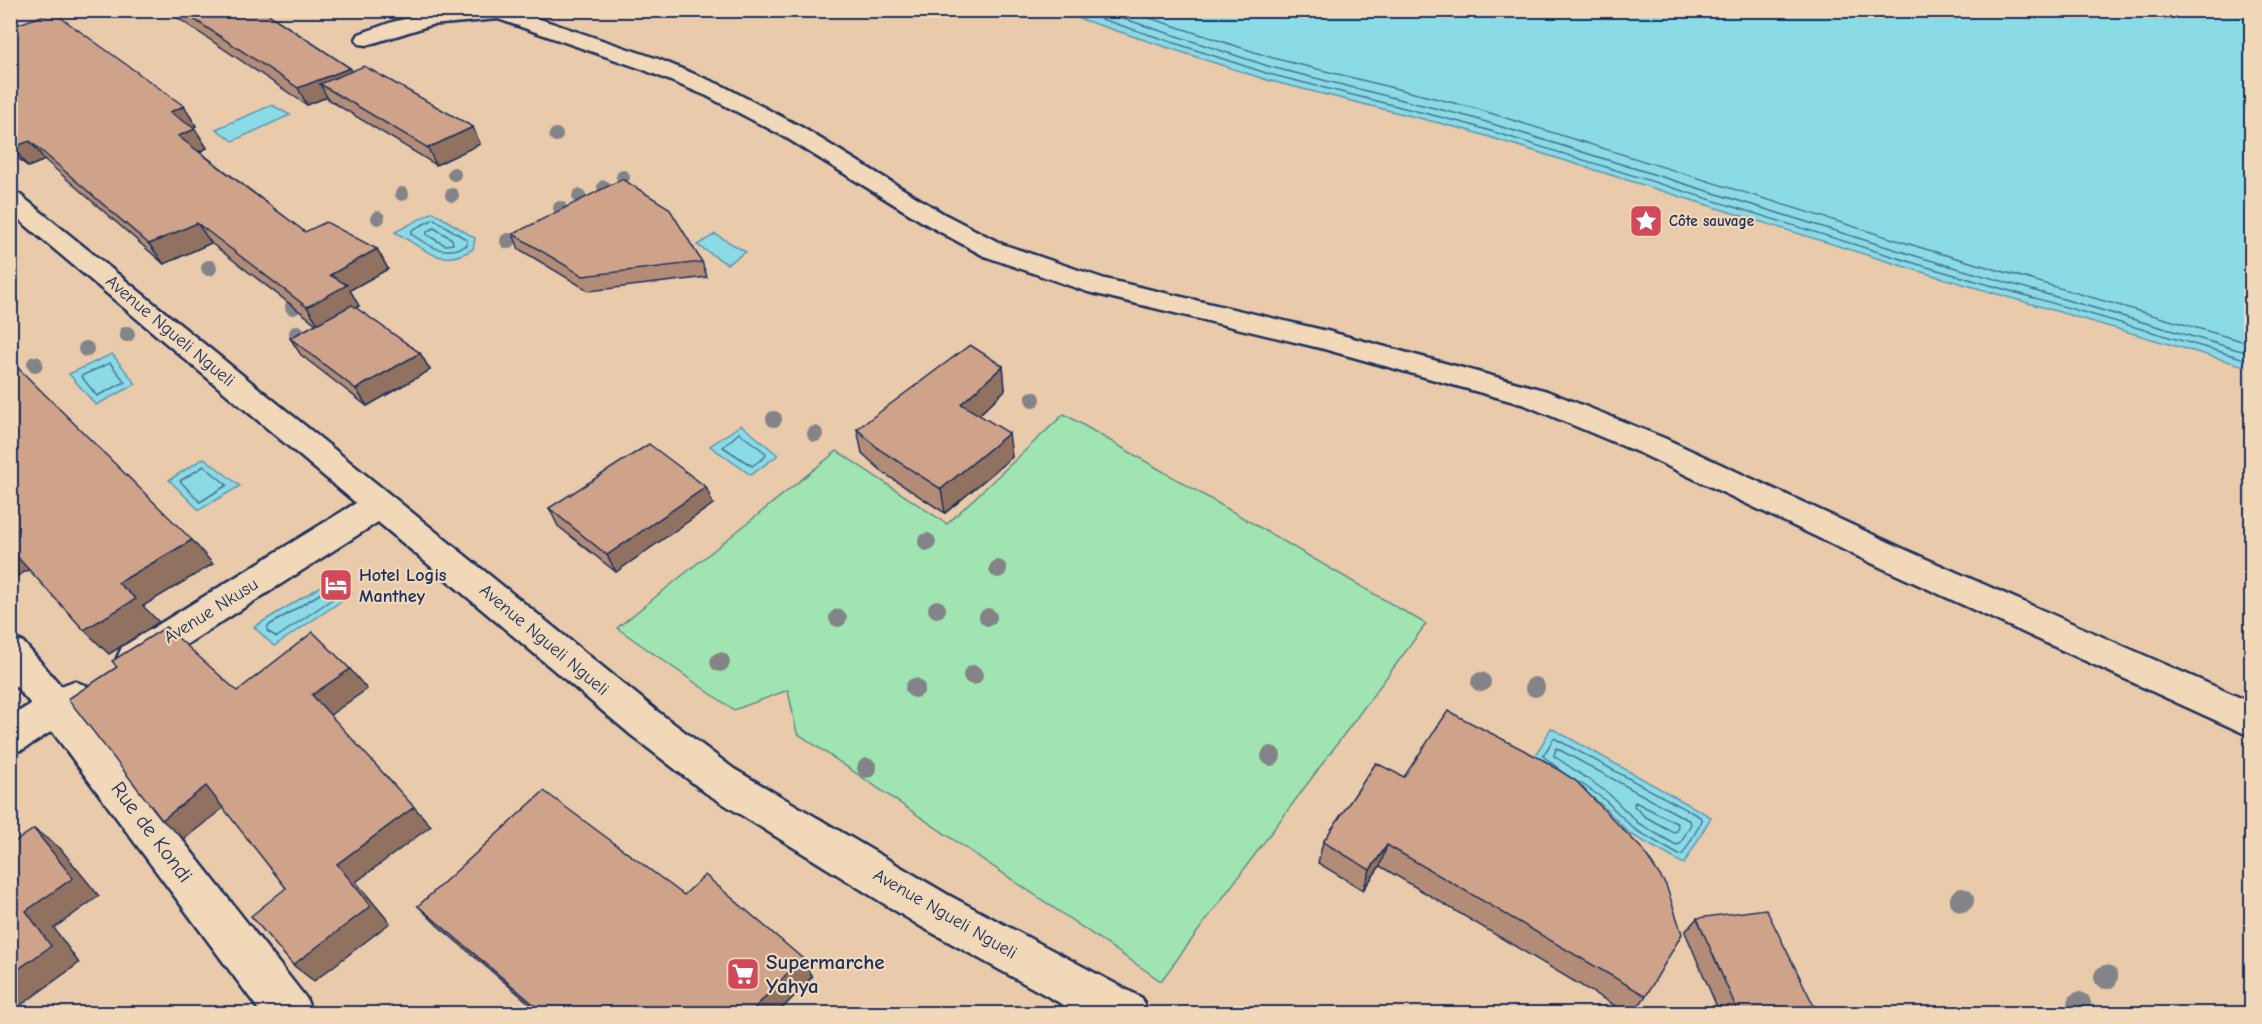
<svg xmlns="http://www.w3.org/2000/svg" width="2262" height="1024" font-family="'Comic Neue',sans-serif">
  <style>
    .green { fill: #a0e5b1; stroke: #5e8a88; stroke-width: 1.5 }
    .water { fill: #8bdbe6; stroke: #5e96b0; stroke-width: 1.5 }
    .lines { fill: none; stroke-linecap: round; stroke-linejoin: round }
    .shore { stroke: #487494; stroke-width: 1.5 }
    .minor-casing { stroke: #1b2f5e; stroke-width: 5 }
    .minor { fill: #f0d8b8; fill-rule: evenodd }
    .tree { fill: #838487 }
    .wall { fill: #b28c76; stroke: #1b2f5e; stroke-width: 1.5 }
    .shaded-wall { fill: #917260; stroke: #1b2f5e; stroke-width: 1.5 }
    .building { fill: #cfa389; stroke: #1b2f5e; stroke-width: 1.5 }
    .labels { text-anchor: middle; dominant-baseline: central; stroke-width: 4.5; stroke-linejoin: round; paint-order: stroke }
    .far-poi-label { font-size: 15px; font-weight: bold; fill: #1b2f5e; stroke: #f0d8b8; text-anchor: start }
    .street-label { font-size: 18px; fill: #1b2f5e; stroke: #f0d8b8 }
    .poi-label { font-size: 18px; font-weight: bold; fill: #1b2f5e; stroke: #f0d8b8; text-anchor: start }
    .near-street-label { font-size: 21px; fill: #1b2f5e; stroke: #f0d8b8 }
    .near-poi-label { font-size: 21px; font-weight: bold; fill: #1b2f5e; stroke: #f0d8b8; text-anchor: start }
  </style>
  <rect width="100%" height="100%" fill="#e9caab"/>
  <filter id="ink" filterUnits="userSpaceOnUse"><feTurbulence type="fractalNoise" baseFrequency=".0167" numOctaves="2"/><feDisplacementMap in="SourceGraphic" scale="12" xChannelSelector="R" yChannelSelector="G"/><feConvolveMatrix kernelMatrix="1 2 1 2 8 2 1 2 1" color-interpolation-filters="sRGB"/></filter>
  <g filter="url(#ink)">
    <path class="green" d="M1064,414L1426,624L1161,981L797,733L788,690L734,710L617,628L837,451L947,524Z"/>
    <path class="water" d="M1056,11H2251V368L1915,270L1467,130L1267,80Z
      M272,105L290,115L233,141L216,129Z
      M433,212L475,238L473,249C440,269 425,249 395,232Z
      M715,234L746,252L727,264L697,245Z
      M112,354L136,384L96,405L69,374Z
      M741,425L778,455L751,475L710,446Z
      M204,458L240,486L199,510L169,480Z
      M333,579L352,594L274,646L254,627Z
      M1551,728L1711,817L1684,864L1630,834L1600,803L1534,759Z"/>
    <g class="lines">
      <path class="shore" d="M1074,10L1269,74L1468,124L1917,264L2252,361
        M1097,10L1271,67L1470,117L1919,257L2252,354
        M1125,10L1273,58L1474,108L1922,248L2252,344
        M434,219L467,240V245C445,257 430,247 411,234L412,230Z
        M434,228L452,239L453,244L445,245L427,235V231Z
        M110,363L125,382L97,396L81,376Z
        M739,433L766,453L765,457L752,466L723,447Z
        M204,466L227,485L200,502L180,481Z
        M331,587L339,591L338,595L277,637L267,631L268,626Z
        M1556,748L1690,821L1691,824L1680,844L1676,845L1638,823L1608,793L1554,756Z
        M1558,768L1543,756L1554,738L1700,817L1702,821L1683,854L1679,855L1634,829L1604,799L1579,782
        M1635,802L1678,824L1677,831L1673,832L1644,816L1634,806Z"/>
      <defs>
        <path id="minor" d="M444,10H513L658,59L723,86L801,127L944,214L1002,244L1105,279L1327,331L1547,391L1664,438L1906,550L2252,703V737L1882,568L1642,454L1525,405L1324,349L1088,292L984,256L926,224L785,137L707,96L642,69L498,19L431,25L367,45L359,44L356,39L359,34L392,22Z
          M10,192L19,194L657,711L734,769L950,896L1142,998L1148,1014H1080L920,926L706,793L631,735L378,522L148,669L135,673L122,669L117,658L122,647L356,503L10,212Z
          M10,638L23,642L61,686L74,681L87,686L93,697L87,708L82,712L306,998L312,1014H262L52,731L24,749L10,753V717L31,704L10,680Z"/>
      </defs>
      <use href="#minor" class="minor-casing"/>
      <use href="#minor" class="minor"/>
    </g>
    <g class="tree">
      <circle cx="556" cy="135" r="7"/>
      <circle cx="454" cy="174" r="7"/>
      <circle cx="623" cy="177" r="7"/>
      <circle cx="604" cy="187" r="7"/>
      <circle cx="402" cy="194" r="7"/>
      <circle cx="452" cy="195" r="7"/>
      <circle cx="579" cy="196" r="7"/>
      <circle cx="560" cy="208" r="7"/>
      <circle cx="378" cy="218" r="7"/>
      <circle cx="508" cy="241" r="8"/>
      <circle cx="209" cy="268" r="8"/>
      <circle cx="293" cy="307" r="8"/>
      <circle cx="297" cy="333" r="8"/>
      <circle cx="127" cy="334" r="8"/>
      <circle cx="86" cy="349" r="8"/>
      <circle cx="35" cy="364" r="8"/>
      <circle cx="1033" cy="399" r="8"/>
      <circle cx="774" cy="419" r="8"/>
      <circle cx="815" cy="434" r="8"/>
      <circle cx="927" cy="542" r="9"/>
      <circle cx="998" cy="569" r="9"/>
      <circle cx="937" cy="609" r="9"/>
      <circle cx="988" cy="617" r="9"/>
      <circle cx="838" cy="618" r="9"/>
      <circle cx="720" cy="662" r="10"/>
      <circle cx="973" cy="675" r="10"/>
      <circle cx="1481" cy="682" r="10"/>
      <circle cx="1535" cy="687" r="10"/>
      <circle cx="915" cy="688" r="10"/>
      <circle cx="1271" cy="756" r="10"/>
      <circle cx="867" cy="768" r="10"/>
      <circle cx="1962" cy="900" r="12"/>
      <circle cx="2106" cy="977" r="12"/>
      <circle cx="2079" cy="1004" r="12"/>
    </g>
    <path class="wall" d="M166,10H262L350,68L352,71L480,144L436,165L329,100L327,97L307,105Z
      M10,27L184,106L196,126L192,127L195,129L207,148L200,152L305,232L377,249L388,269L350,290L359,306L356,308L420,353L430,370L367,406L301,355L290,338L316,324L211,243L164,264L45,160L28,167L10,151Z
      M513,234L702,262L707,277L589,291L519,249Z
      M1003,366L1005,390L979,415L1012,457L945,513L885,474L862,453L857,429Z
      M713,504L616,572L558,526L549,508Z
      M1376,763L1646,996L1632,1014H1629L1380,866L1363,890L1318,863L1323,842Z
      M684,895L812,977L777,1014H542L438,926L418,906Z
      M1697,918L1817,1012L1816,1014H1720L1685,932Z"/>
    <path class="shaded-wall" d="M350,68L358,84H320L327,97L307,105L298,88Z
      M184,106L196,126L183,131L170,112Z
      M473,127L480,144L436,165L428,148Z
      M195,129L207,148L191,155L178,136Z
      M30,141L45,160L28,167L13,147Z
      M197,223L211,243L164,264L149,244Z
      M377,249L388,269L350,290L359,306L320,327L307,307L330,275Z
      M420,353L430,370L367,406L356,389Z
      M1003,366L1005,390L965,428L961,404Z
      M1009,433L1012,457L945,513L941,489Z
      M706,487L713,504L616,572L607,555Z
      M192,540L213,564L143,606L159,622L109,654L84,630L118,583Z
      M10,548L32,568L10,580Z
      M350,669L367,689L330,715L312,695Z
      M206,786L227,805L184,839L162,820Z
      M414,807L431,826L356,882L390,923L314,981L293,965L337,864Z
      M34,829L60,848L99,896L54,928L79,963L10,1013V975L26,911Z
      M1387,845L1380,866L1363,890L1370,870Z
      M802,958L812,977L777,1014H749Z"/>
    <path class="building" d="M180,10H262L350,68L298,88Z
      M53,12L184,106L170,112L195,129L178,136L305,232L326,222L377,249L330,275L347,285L307,307L197,223L149,244L30,141L13,147L10,145V27Z
      M364,66L473,127L428,148L320,84Z
      M622,179L669,208L702,262L583,276L513,234Z
      M352,305L420,353L356,389L290,338Z
      M970,345L1003,366L961,404L1009,433L941,489L880,450L857,429Z
      M10,360L192,540L118,583L136,599L84,630L10,549Z
      M649,444L706,487L607,555L549,508Z
      M166,627L237,691L313,632L350,669L312,695L414,807L337,864L371,906L293,965L251,916L286,888L206,786L162,820L68,699L117,667L112,661Z
      M1448,711L1545,761L1576,781L1643,850L1666,885L1682,934L1646,996L1387,845L1370,870L1323,842L1376,763L1404,777Z
      M544,791L684,895L705,875L802,958L749,1014H545L418,906Z
      M34,829L73,878L26,911L51,946L10,975V845Z
      M1766,909L1817,1012L1809,1014H1739L1697,918Z"/>
  </g>
  <defs>
    <symbol id="sight-square" viewBox="-11 -11 22 22"><rect x="-9" y="-9" width="18" height="18" rx="4" fill="#d1495b" stroke="#f0d8b8"/><path d="M0-6L1.8-2.2L6-1.7L2.9 1.2L3.7 5.4L0 3.3L-3.7 5.4L-2.9 1.2L-6-1.7L-1.8-2.2Z" fill="#fff"/></symbol>
    <symbol id="hotel-square" viewBox="-11 -11 22 22"><rect x="-9" y="-9" width="18" height="18" rx="4" fill="#d1495b" stroke="#f0d8b8"/><path d="M-6-4.5h1.5V1H6V5H4.5V3h-9V5H-6ZM-4 0a1.8 1.8 0 1 1 3.6 0ZM.5 0V-2.5h3Q6-2.5 6 0Z" fill="#fff"/></symbol>
    <symbol id="supermarket-square" viewBox="-11 -11 22 22"><rect x="-9" y="-9" width="18" height="18" rx="4" fill="#d1495b" stroke="#f0d8b8"/><path d="M-6-5.5h2.5l.6 2H6L4.5 2H-2.5L-4.4-4H-6ZM-1.5 3.2a1.3 1.3 0 1 0 .1 0ZM3 3.2a1.3 1.3 0 1 0 .1 0Z" fill="#fff"/></symbol>
  </defs>
  <g fill-rule="evenodd">
    <use href="#sight-square" x="1627" y="202" width="38" height="38"/>
    <use href="#hotel-square" x="317" y="566" width="38" height="38"/>
    <use href="#supermarket-square" x="724" y="955" width="38" height="38"/>
  </g>
  <g class="labels">
    <g class="far-poi-label">
      <text x="1669" y="221">Côte sauvage</text>
    </g>
    <g class="street-label">
      <text transform="translate(170 331) rotate(40)">Avenue Ngueli Ngueli</text>
      <text transform="translate(211 611) rotate(-32)">Avenue Nkusu</text>
      <text transform="translate(544 640) rotate(40)">Avenue Ngueli Ngueli</text>
      <text transform="translate(945 914) rotate(30)">Avenue Ngueli Ngueli</text>
    </g>
    <g class="poi-label">
      <text x="359" y="575">Hotel Logis<tspan x="359" dy="21">Manthey</tspan></text>
    </g>
    <g class="near-street-label">
      <text transform="translate(152 832) rotate(53)">Rue de Kondi</text>
    </g>
    <g class="near-poi-label">
      <text x="766" y="962">Supermarche<tspan x="766" dy="24">Yahya</tspan></text>
    </g>
  </g>
  <rect width="2262" height="1024" fill="none" stroke="#f0d8b8" stroke-width="36"/>
  <rect x="18" y="18" width="2226" height="988" fill="none" stroke="#1b2f5e" stroke-width="2" filter="url(#ink)"/>
</svg>
